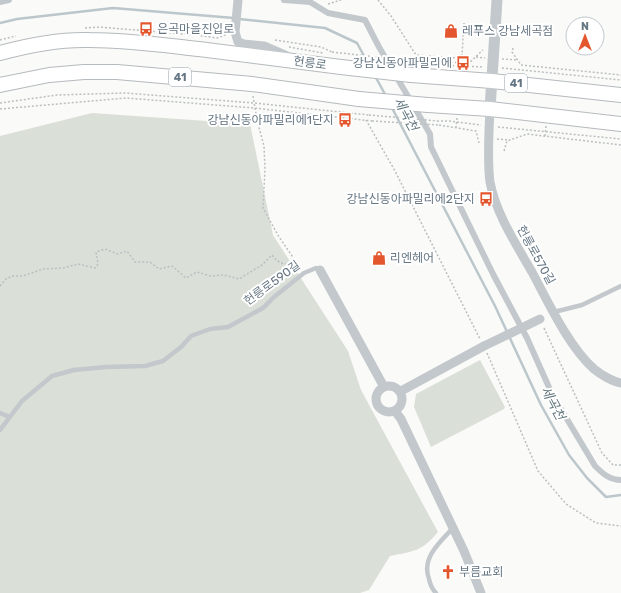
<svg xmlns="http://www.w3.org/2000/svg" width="621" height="593" font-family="Rubik,'Noto Sans KR',sans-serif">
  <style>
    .green { fill: #dadfd7 }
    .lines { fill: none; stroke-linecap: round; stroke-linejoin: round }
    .stream { stroke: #bbc7cb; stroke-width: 2.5 }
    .primary-casing { stroke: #b5babe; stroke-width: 16 }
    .path { stroke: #bbbfc2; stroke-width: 1.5; stroke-dasharray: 2 2; stroke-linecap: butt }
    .service { stroke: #c3c8cc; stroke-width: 4.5 }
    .pedestrian { stroke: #c3c8cc; stroke-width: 6 }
    .minor { stroke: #c3c8cc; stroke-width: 9 }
    .tertiary { stroke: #c3c8cc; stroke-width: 11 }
    .primary { stroke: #fff; stroke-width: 14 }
    .primary-bridge-casing { stroke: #b5babe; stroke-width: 16; stroke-linecap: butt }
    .path-bridge { stroke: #bbbfc2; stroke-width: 1.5; stroke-dasharray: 2 2; stroke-linecap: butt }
    .minor-bridge { stroke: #c3c8cc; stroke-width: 9 }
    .primary-bridge { stroke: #fff; stroke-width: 14 }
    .labels { text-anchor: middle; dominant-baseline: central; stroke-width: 4; stroke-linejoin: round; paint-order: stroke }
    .shield { fill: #fff; stroke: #939fa8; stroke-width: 1 }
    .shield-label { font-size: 11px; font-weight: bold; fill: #657683 }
    .poi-label { font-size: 12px; fill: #657683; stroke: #fff; text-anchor: start }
    .street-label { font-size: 12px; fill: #657683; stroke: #fff }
    .water-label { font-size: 13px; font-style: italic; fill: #60757c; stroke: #fff }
  </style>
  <rect width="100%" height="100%" fill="#fafaf8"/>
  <path class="green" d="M92,113L250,124L273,235L348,351L361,390L438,532C421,552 414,551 390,556L369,590L360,593H0V136Z
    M480,360L505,407L504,409L431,447L414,407L416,394Z"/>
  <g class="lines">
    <path class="stream" d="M239,19L325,28L357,43L369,65
      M0,23L17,19L113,8L234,18
      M375,76L386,96
      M391,106L495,306L541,405L569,455L587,478L606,497L621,495"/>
    <defs>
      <path id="primary" d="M0,53C29,45 60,39 90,40C127,40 163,45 199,49C247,55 294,61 341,67
        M411,75L492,81L621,95
        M0,85L49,75L84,72H117L252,84L359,99
        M428,105L490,109L621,124"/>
    </defs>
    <use href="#primary" class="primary-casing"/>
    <path class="path" d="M378,0L391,16L416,55L453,58L462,55L464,23
      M328,4L341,0
      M85,28L99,27L196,35L217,38L225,35L227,33
      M0,40L16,36
      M275,40L321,47L332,52
      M289,47L323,53
      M513,48L512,52L521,65L621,75
      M476,57L485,58
      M502,59L518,60
      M403,60L413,61L469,63L483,50
      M440,65L484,67
      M502,68L621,80
      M253,96L257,120L264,146L265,169L263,208L279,237L297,263
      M0,103L57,95L125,93L254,103L369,115
      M0,109L126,98L254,108L372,121
      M366,120L395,171L480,339
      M437,121H450L481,125
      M439,125L476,131L479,143
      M498,127L621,139
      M456,128L457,118
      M545,136L546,126
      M497,139L509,140
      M504,151L507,141L527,134L621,145
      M0,286L6,279L12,276H23L43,269L63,268L78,264L95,268L98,264L96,252L105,249L118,254L127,251L135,262H150L159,269L172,266L186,278L197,272L210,276L224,275L239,279L262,265L272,255C281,266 284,264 297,263L300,267
      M544,328L602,453L613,465H621
      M487,353L538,471L566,504L596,523L621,526"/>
    <path class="service" d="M554,312L582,305L621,286
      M0,413L10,417
      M0,430L22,401L52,376L74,370L106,367L145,366L163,361L181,347L191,336L210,329L228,327L263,308L274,297L304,273L316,268L320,270
      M436,593C432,589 430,584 429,579C421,558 440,542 453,528"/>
    <path class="pedestrian" d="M284,0L310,2L328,13L365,20L379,47L430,134L431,147L493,274L527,338L552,394L595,466C603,474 610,480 621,480
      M0,2L9,0"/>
    <path class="minor" d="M238,0L235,32L238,42L244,44L264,46L287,56
      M490,109C489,131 487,161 490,182C496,214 516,244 532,272C548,302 569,347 594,369C600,374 613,382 621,383
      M320,270L384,387
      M376 399a13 13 0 1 1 26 0a13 13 0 1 1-26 0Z
      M401,391L484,346
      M395,411L401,419L464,551L481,593"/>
    <path class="tertiary" d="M490,109L497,0"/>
    <use href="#primary" class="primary"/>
    <defs>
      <path id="primary-bridge" d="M341,67L411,75
        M359,99L428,105"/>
    </defs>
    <use href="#primary-bridge" class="primary-bridge-casing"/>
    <path class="path-bridge" d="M332,52L403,60
      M369,115L437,121
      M372,121L439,125"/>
    <path class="minor-bridge" d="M484,346L540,319"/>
    <use href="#primary-bridge" class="primary-bridge"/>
  </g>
  <defs>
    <symbol id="bus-bare" viewBox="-9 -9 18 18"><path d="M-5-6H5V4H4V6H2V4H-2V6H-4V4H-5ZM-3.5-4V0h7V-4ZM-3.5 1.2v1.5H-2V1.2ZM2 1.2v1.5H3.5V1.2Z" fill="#e4572e" stroke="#fff" stroke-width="2.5" paint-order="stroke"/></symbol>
    <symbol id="shop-bare" viewBox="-9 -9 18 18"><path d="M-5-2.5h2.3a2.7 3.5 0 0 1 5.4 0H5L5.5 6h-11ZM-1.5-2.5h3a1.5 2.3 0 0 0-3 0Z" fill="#e4572e" stroke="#fff" stroke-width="2.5" paint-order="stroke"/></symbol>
    <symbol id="church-bare" viewBox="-9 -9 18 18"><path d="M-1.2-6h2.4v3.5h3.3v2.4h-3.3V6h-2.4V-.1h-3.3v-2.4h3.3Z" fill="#e4572e" stroke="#fff" stroke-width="2.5" paint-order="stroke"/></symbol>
  </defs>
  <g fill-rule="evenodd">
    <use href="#bus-bare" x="136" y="19" width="20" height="20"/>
    <use href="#shop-bare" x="441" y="21" width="20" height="20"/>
    <use href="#bus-bare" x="453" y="53" width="20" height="20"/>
    <use href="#bus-bare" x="335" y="110" width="20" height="20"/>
    <use href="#bus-bare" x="476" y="189" width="20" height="20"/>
    <use href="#shop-bare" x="369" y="248" width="20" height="20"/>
    <use href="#church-bare" x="438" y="562" width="20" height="20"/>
  </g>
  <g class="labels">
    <g class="shield">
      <rect x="169" y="68" width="22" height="18" rx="3"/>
      <rect x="505" y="74" width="22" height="18" rx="3"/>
    </g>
    <g class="shield-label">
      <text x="180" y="77">41</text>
      <text x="516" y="83">41</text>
    </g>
    <g class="poi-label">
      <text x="157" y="29">은곡마을진입로</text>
      <text x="462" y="31">레푸스 강남세곡점</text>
      <text x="452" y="63" text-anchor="end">강남신동아파밀리에</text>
      <text x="334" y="120" text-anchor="end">강남신동아파밀리에1단지</text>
      <text x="475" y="199" text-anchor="end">강남신동아파밀리에2단지</text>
      <text x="390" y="258">리엔헤어</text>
      <text x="459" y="572">부름교회</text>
    </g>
    <g class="street-label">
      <text transform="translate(310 63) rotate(8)">헌릉로</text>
      <text transform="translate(536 255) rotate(61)">헌릉로570길</text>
      <text transform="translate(272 283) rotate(-36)">헌릉로590길</text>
    </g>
    <g class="water-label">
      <text transform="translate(406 114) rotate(62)">세곡천</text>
      <text transform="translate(553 403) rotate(62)">세곡천</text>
    </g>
  </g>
  <g transform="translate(585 36)"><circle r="19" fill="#ffffff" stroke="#c1c8cd"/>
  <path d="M0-3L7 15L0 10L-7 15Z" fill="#e4572e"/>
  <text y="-6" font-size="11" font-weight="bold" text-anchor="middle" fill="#657683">N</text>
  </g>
</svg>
